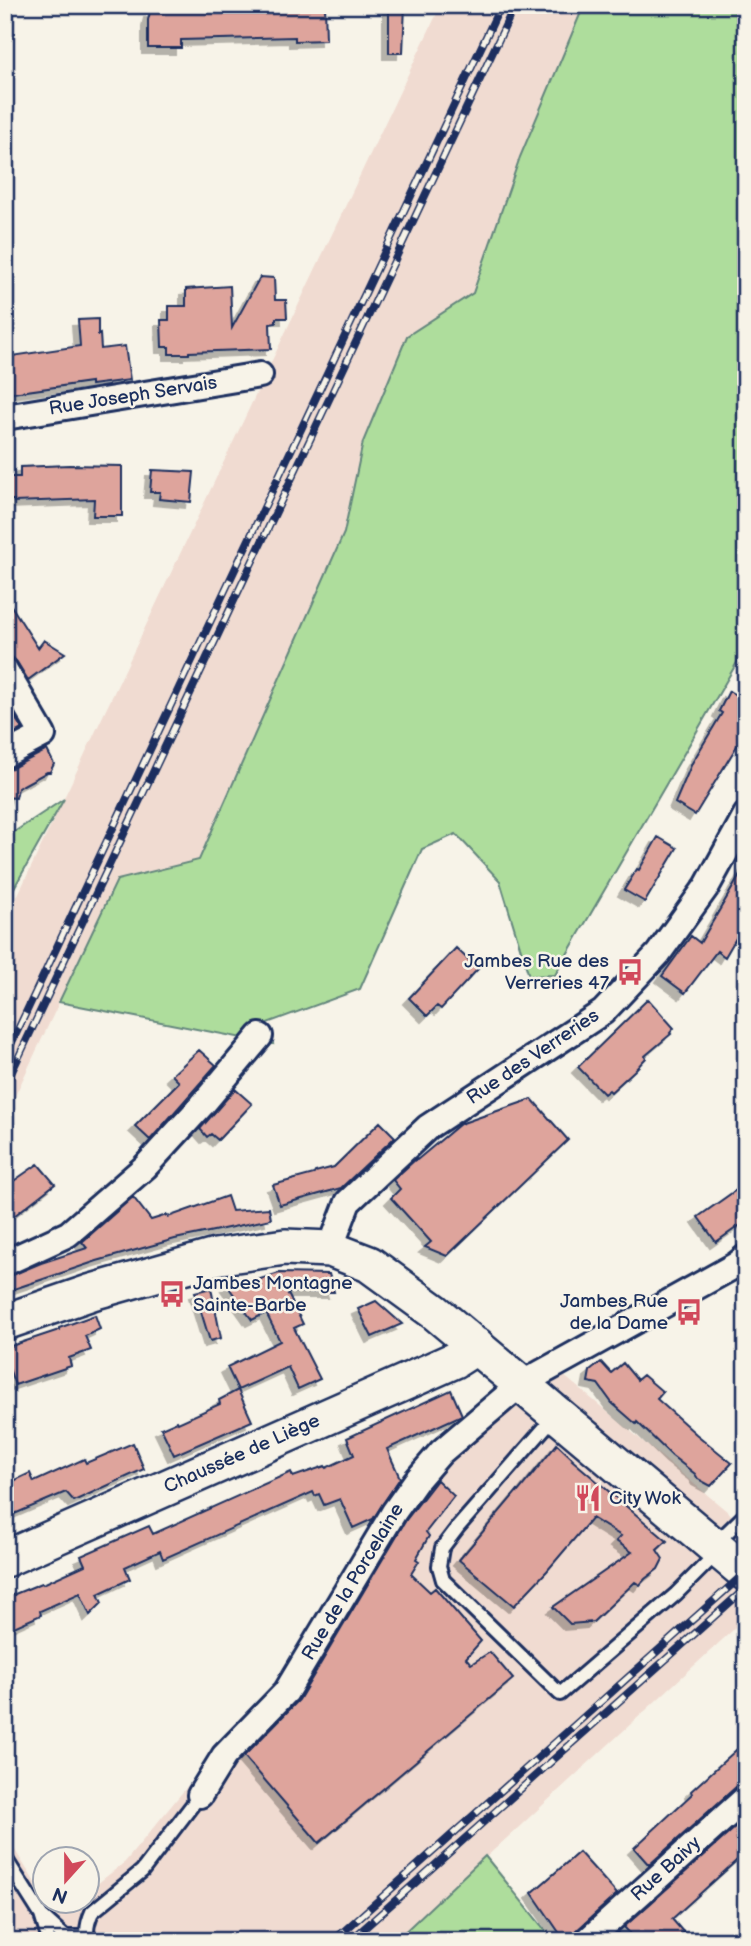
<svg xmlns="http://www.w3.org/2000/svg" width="751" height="1946" font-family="'Balsamiq Sans',sans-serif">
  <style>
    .built { fill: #f0dbd1 }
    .green { fill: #aedd9c; stroke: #64867d; stroke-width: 2 }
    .building { fill: #dea49c; stroke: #1b2f5e; stroke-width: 2; filter: url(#shadow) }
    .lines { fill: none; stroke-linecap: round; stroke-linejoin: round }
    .lane-casing { stroke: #1b2f5e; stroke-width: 18 }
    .street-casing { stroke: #1b2f5e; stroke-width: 30 }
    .secondary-casing { stroke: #1b2f5e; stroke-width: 40 }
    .lane { stroke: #f7f3e8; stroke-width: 12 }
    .street { stroke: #f7f3e8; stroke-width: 24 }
    .secondary { stroke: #f7f3e8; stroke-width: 35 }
    .rail-casing { stroke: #1b2f5e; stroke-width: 8 }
    .rail { stroke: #f7f3e8; stroke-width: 5; stroke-dasharray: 16; stroke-linecap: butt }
    .labels { text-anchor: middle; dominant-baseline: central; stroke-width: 5; stroke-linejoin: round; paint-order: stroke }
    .street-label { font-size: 19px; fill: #1b2f5e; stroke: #f7f3e8 }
    .poi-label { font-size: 19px; fill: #1b2f5e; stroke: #f7f3e8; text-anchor: end }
  </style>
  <defs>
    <filter id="shadow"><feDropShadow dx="-6" dy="6" stdDeviation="0" flood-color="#0004"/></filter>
  </defs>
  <rect width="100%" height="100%" fill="#f7f3e8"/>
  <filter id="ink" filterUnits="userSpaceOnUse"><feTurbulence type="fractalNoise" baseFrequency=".0143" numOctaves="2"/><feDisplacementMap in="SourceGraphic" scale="14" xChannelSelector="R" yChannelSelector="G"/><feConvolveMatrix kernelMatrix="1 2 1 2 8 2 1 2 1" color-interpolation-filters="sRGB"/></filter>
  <g filter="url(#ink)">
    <path class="built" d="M441,5H584L520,157L473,293L407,336L363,442L344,533L198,860L117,880L5,1117V922Z
      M539,1355L746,1527V1618L395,1941H5V1834L55,1915L75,1901L88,1900V1891L125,1862L237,1726L275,1690L402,1475L438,1435Z"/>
    <path class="green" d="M584,5H746V647L555,975L529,976L500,881L456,834L422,849L360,989L267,1023L273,1044L59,1002L117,880L199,860L344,533L363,442L407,336L473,293L520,157Z
      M64,799L5,904V838Z
      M485,1856L554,1941H395Z"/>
    <path class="building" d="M325,5L326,40L295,41V37L181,40V48H148V20L150,12H163V6Z
      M389,5H405L403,53H389Z
      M260,277L274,278L275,300H286L287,318H276V323L270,324L271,349L189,352V354H169V347H162L161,320H169V306H186V289L230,286L232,328Z
      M98,319V335L100,334L101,349L125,346L130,380L91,385V382L5,394V357L80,346L78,320Z
      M69,465L122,466V516H93L94,499L14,502V500H5V477H20V467Z
      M152,470L194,472L191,502L159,499L160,492H150Z
      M5,596L38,648L44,640L65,653L28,680L17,662L12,657L5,655Z
      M729,691L746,701V731L695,815L675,803L692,763L722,713L719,711Z
      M5,701L22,729L5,738Z
      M47,750L54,764L50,772H47L18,788L16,798L5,797V770L12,768Z
      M658,837L677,848L645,902L624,890L637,869L639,870Z
      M746,865V921L725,957L717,951L685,993L662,976L691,936L700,943Z
      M456,948L478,969L441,1009L437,1006L427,1016L409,998Z
      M648,999L674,1028L670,1033L671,1034L645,1056L646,1058L635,1070L611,1092L609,1090L604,1094L578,1067Z
      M199,1050L216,1065L150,1140L135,1126L179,1082L172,1075Z
      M235,1089L252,1104L218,1140L211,1134L207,1137L200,1129Z
      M532,1099L568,1140L447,1256L425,1247L431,1242L391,1198L400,1189L393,1180L416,1159L417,1160L460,1124Z
      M380,1122L395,1137L341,1188L280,1205L273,1185L314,1174L315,1172L334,1167Z
      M38,1164L55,1184L5,1223V1187Z
      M746,1183V1221L716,1242L698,1217Z
      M227,1196L232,1211L269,1208L271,1219L175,1239L97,1261L5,1292V1278L41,1263L87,1248L82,1242L133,1197L151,1220L167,1215L168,1217Z
      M279,1273L329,1274L334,1292H287L303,1324L294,1328L320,1379L298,1389L288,1367L238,1390L227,1367L280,1341L266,1313L252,1320L227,1285L250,1280L251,1282Z
      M211,1288L221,1338L210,1341L195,1292Z
      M376,1301L402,1324L372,1337L358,1309Z
      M95,1315L100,1329L85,1336L91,1350L69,1358L71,1366L15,1385L5,1357V1348L59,1330V1328Z
      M601,1362L611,1373L623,1363L637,1380L643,1375L663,1392L657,1399L696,1434L732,1463L711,1486L698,1479L695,1474L672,1456L637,1422L636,1424L612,1403L598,1384L588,1382L590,1371Z
      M238,1390L252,1421L174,1455L161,1428L177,1421L178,1423L220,1404L219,1400Z
      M451,1390L462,1415L387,1449L400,1478L373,1519L353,1528L340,1499L324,1505L319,1494L315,1496L313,1492L163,1559L160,1551L125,1567L130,1579L98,1594L102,1603L90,1615L80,1593L40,1611L41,1615L5,1631V1598L42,1583L43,1584L85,1565L81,1556L149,1526L153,1534L291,1472L293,1477L325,1466L326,1468L354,1455L347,1438Z
      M133,1443L144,1469L74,1501L66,1492L5,1518V1485L30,1473L34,1482L84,1459L86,1463Z
      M557,1444L573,1459L572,1460L667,1541L657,1550L663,1559L658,1569L645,1579L640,1585L635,1582L593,1622L570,1624L553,1607L632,1552L616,1541L621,1536L592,1518L547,1571L514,1606L459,1560L517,1491L518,1492Z
      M437,1480L454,1496L426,1532L429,1536L416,1559L419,1561L411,1574L430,1592L435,1588L481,1641L466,1658L471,1664L490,1652L513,1679L319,1843L244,1756L299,1700L406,1520Z
      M746,1741V1784L736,1787L649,1865L634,1848L692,1794L691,1791Z
      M746,1818V1852L672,1919L691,1941H637L624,1927Z
      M579,1852L617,1894L577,1930L572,1941H565L532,1893Z"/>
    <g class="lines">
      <defs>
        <path id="lane" d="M555,1416L458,1527L442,1548L439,1566L443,1580L560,1694L676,1594L717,1553
          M714,1545L746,1514
          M5,1858L41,1915L49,1941
          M43,1917L65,1937H87
          M89,1941C85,1932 88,1921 92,1912L142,1871L200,1795"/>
        <path id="street" d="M5,417L260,375
          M5,670L43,735L5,755
          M330,1249L348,1202L428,1127L603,1012L658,954L707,886L746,815
          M5,1263L68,1234L145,1167L202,1105L260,1036
          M200,1795L224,1756L286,1692L394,1512L416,1481L441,1452L521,1384L736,1265L746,1257
          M587,1941L746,1798"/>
        <path id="secondary" d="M5,1322L92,1292L215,1257L285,1247L330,1249L369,1264L435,1312L746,1573
          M5,1559L426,1373L455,1360L477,1346"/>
      </defs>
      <use href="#lane" class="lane-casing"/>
      <use href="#street" class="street-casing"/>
      <use href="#secondary" class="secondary-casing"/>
      <use href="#lane" class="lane"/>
      <use href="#street" class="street"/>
      <use href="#secondary" class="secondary"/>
      <defs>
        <path id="rail" d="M5,1057L501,5
          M5,1086L515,5
          M333,1941L746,1572
          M350,1941L746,1588"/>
      </defs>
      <use href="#rail" class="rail-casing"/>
      <use href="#rail" class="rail"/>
    </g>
  </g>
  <defs>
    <symbol id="bus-bare" viewBox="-9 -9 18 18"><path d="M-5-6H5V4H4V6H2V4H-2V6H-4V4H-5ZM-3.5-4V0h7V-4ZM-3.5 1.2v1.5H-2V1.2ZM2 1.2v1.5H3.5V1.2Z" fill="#d1495b" stroke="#f7f3e8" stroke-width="2.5" paint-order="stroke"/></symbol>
    <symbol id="restaurant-bare" viewBox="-9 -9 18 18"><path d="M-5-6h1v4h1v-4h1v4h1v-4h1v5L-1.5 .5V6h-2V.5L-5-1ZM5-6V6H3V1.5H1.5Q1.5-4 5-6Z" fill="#d1495b" stroke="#f7f3e8" stroke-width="2.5" paint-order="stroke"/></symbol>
  </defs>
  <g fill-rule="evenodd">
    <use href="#bus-bare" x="611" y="953" width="38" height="38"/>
    <use href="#bus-bare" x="153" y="1275" width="38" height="38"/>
    <use href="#bus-bare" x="670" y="1293" width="38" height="38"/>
    <use href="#restaurant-bare" x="569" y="1479" width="38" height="38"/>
  </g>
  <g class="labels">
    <g class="street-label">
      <text transform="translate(133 396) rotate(-9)">Rue Joseph Servais</text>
      <text transform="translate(533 1057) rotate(-34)">Rue des Verreries</text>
      <text transform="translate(242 1454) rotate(-24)">Chaussée de Liège</text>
      <text transform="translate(353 1582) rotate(-59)">Rue de la Porcelaine</text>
      <text transform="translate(666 1869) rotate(-42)">Rue Baivy</text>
    </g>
    <g class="poi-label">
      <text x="609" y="961">Jambes Rue des<tspan x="609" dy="22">Verreries 47</tspan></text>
      <text x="193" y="1283" text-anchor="start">Jambes Montagne<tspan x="193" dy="22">Sainte-Barbe</tspan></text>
      <text x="668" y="1301">Jambes Rue<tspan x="668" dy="22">de la Dame</tspan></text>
      <text x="609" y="1498" text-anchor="start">City Wok</text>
    </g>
  </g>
  <rect width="751" height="1946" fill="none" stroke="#f7f3e8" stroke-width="28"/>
  <rect x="14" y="14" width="723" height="1918" fill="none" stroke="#1b2f5e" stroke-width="2.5" filter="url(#ink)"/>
  <g transform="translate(66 1880) rotate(201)"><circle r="33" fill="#f7f3e8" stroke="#9fa5b1" stroke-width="2"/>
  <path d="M0-5L12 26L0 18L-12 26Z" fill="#d1495b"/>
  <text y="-10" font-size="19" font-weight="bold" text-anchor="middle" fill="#1b2f5e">N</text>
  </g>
</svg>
